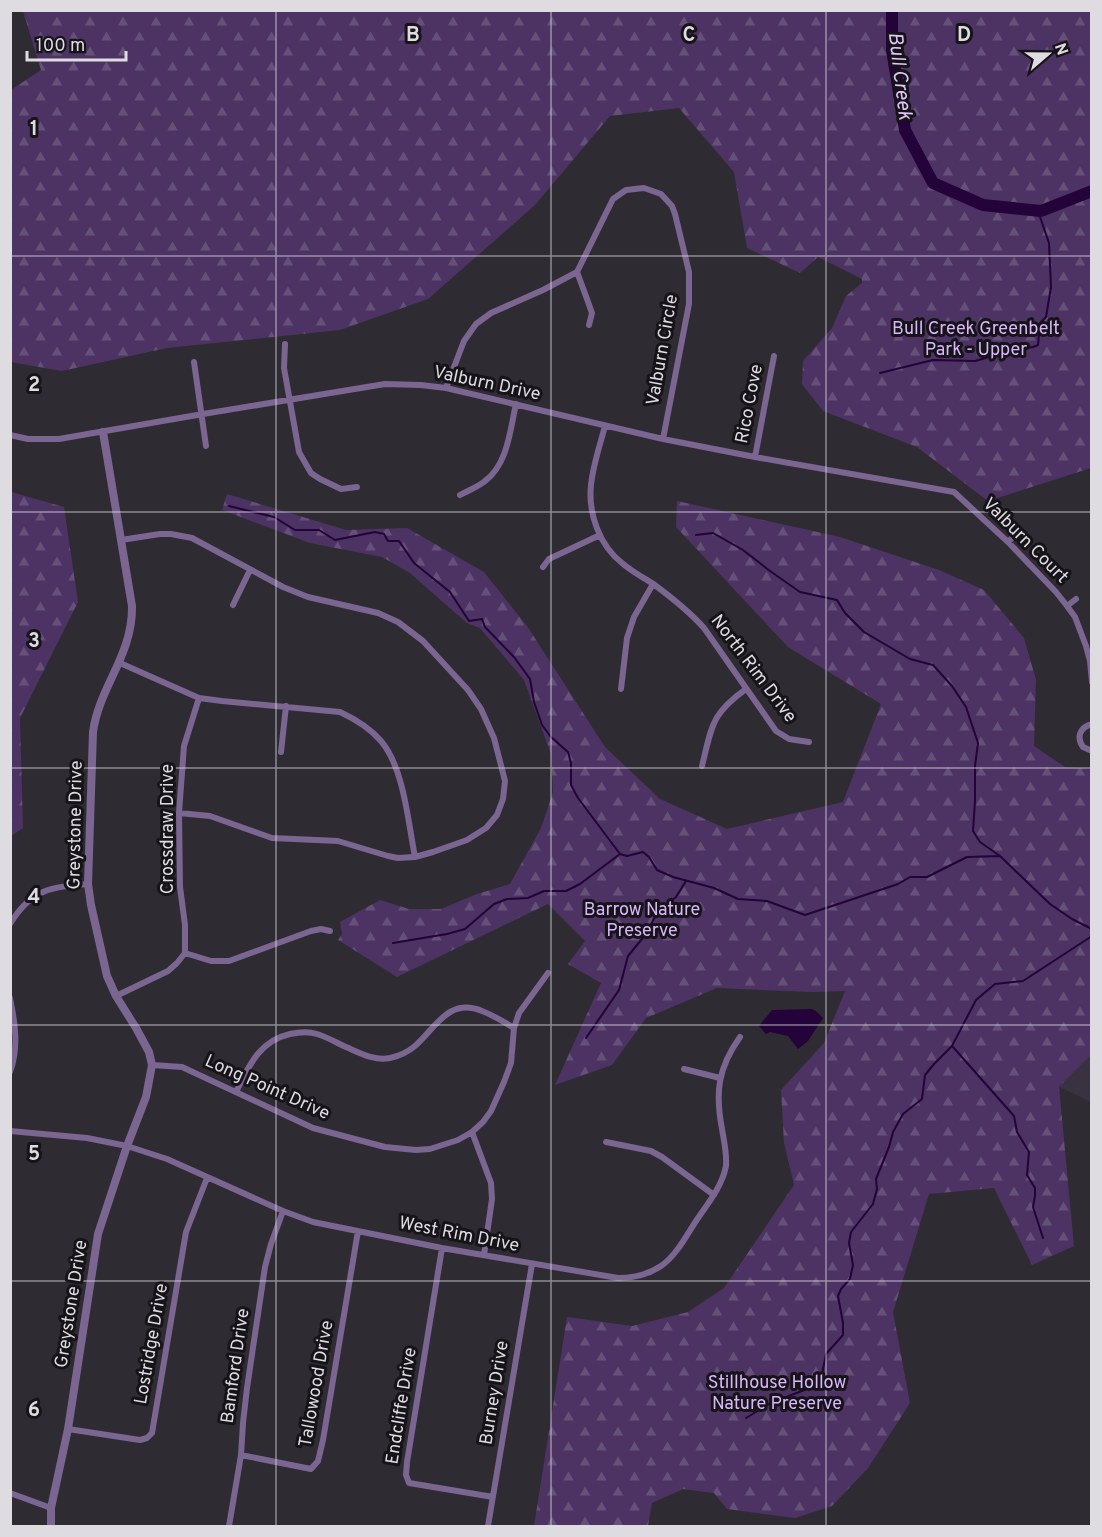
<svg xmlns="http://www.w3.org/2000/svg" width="1102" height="1537" font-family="Overpass,sans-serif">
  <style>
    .built { fill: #393240 }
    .forest { fill: url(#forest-firs) }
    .water { fill: #24023a }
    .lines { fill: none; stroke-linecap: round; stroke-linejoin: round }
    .stream { stroke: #24023a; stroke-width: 2 }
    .river { stroke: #24023a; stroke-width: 12 }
    .minor { stroke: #7b6591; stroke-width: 6 }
    .tertiary { stroke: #7b6591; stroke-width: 8 }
    .grid { fill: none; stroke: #dfdce1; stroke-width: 1.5; stroke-opacity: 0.55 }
    .labels { text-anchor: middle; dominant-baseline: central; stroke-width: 6; stroke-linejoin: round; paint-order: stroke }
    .park-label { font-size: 18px; fill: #dab6fd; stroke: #161418 }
    .street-label { font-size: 18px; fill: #dfdce1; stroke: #161418 }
    .water-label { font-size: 20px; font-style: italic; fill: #e1c6fc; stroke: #161418 }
    .grid-label { font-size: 20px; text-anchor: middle; font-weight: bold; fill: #dfdce1; stroke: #161418; stroke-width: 6; stroke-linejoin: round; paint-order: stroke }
  </style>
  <defs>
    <pattern id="forest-firs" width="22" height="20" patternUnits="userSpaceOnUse" patternTransform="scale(1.5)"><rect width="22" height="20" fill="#4c3363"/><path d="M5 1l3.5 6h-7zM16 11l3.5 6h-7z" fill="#655079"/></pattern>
  </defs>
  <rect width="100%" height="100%" fill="#2f2b33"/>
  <path class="built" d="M1091,1055V1102L1059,1087Z"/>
  <path class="forest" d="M153,10L158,12L159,10L1091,11V468L988,501L917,447L823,411L802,384L803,361L832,328L846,296L862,283V279L818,257L800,273L747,248L734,172L679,108L610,116L535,205L428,299L340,330L167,348L62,371L11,362V90L41,70L23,11Z
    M11,492L64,507L78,602L20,718L23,828L11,836Z
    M227,494L346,530L407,528L484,572L527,626L605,747L660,799L727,829L843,802L881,704L788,647L676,527L677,501L840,537L939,570L984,590L1024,638L1036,680L1034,746L1065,767L1091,769V1055L1059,1087L1074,1246L1032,1265L994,1188L929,1194L893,1312L910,1403L868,1468L832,1506L795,1518L727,1509L714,1493L683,1489L652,1503L648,1526H534L567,1317L632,1326L688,1312L724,1288L794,1185L784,1143L781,1090L824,1043L845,991L811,992L717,988L646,1018L612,1065L555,1085L601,983L568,964L585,941L548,904L397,977L338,940L342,934L340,922L380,900L409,909H441L477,894L510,884L541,828L553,792L551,754L524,680L480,628L467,623L410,573L382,557L310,543L222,510Z"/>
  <path class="water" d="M812,1009L816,1011L823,1018L808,1041L798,1049L788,1036L770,1032L766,1034L759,1026L772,1010Z"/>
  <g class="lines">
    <path class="stream" d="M880,373L933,360L975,361L1017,349L1033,347L1038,345L1040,323L1046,317L1051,287L1049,243L1038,211
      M229,506L274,517L295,530H319L335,540L375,532L384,534L388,541H399L414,563L450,592L469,621L482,619L485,627L514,657L530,679L534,702L542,725L551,737L568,752L571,763V785L578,798L620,854L627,856L643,852L649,857L657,870L673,877L714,888L738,899L767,901L805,915L898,884L910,877H927L967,857L1000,856
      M696,535L713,533L743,550L770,571L800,592L837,600L845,613L864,632L910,659L933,665L952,686L966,707L978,743L975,766V801L973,831L980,842L1000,856L1050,904L1072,919L1092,929
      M393,943L447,934L465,929L494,904L507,899L528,898L544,891H566L580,884L620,854
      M586,1038L619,990L628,956L646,934L657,913L676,897L686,881
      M953,1047L1014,1116L1017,1132L1029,1152L1027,1175L1035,1188V1196L1033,1207L1043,1238
      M746,1418L771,1403L812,1387L821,1379L826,1354L843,1335V1323L838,1296L841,1289L850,1279L853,1265L849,1243L851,1232L873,1204L877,1189L876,1179L889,1147L893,1132L903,1114L922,1099L925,1075L934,1064L952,1046L976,1000L995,984L1023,981L1092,936"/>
    <path class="river" d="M892,10V50L905,130L933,183L983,205L1041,211L1092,191"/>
    <path class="minor" d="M577,272L587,299L592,313L589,325
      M285,344L284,368L299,452L311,473L320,479L341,489L357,487
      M194,362L206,446
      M446,388L464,341L476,324L491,313L543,290L577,272L613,199L626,190L644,188L661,194L672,206L675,214L689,272V304L663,439
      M605,426C600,445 593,465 591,485C588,513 599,545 622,563C631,571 642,577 652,583C671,597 689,611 704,628L776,731L789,739L809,742
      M10,435L28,439H59L203,414L385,384L421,385L446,388L663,439L755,457L954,492L1008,542L1056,592L1067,606L1075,617L1086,646L1090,661L1092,682
      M755,457L774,356
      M460,495C469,490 478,487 485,481C508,464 510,430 516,404
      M121,540L160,534H171L192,538L283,587L308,597L378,613L398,622L423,641L468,690L481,709L494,738L505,781L503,799L497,815L486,828L467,840L433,852L415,857L398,858L388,856L338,841L272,838L210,816L179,813
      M1008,542L1017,533
      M543,567L549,559L600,535
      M233,605L250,570
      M1067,606L1076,599
      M120,663L199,698L222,701L340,712C355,719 370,728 381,741C404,768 408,822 415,857
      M621,689L627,638L634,617L653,584
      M1092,724C1080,727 1076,737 1083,747L1092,751
      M281,752L286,706
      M702,766C712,726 711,714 746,689
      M10,924C31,889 51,887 88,884
      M185,953L211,961H229L311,931L321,929L330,931
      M116,996L168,971L177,963L185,953V925L180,887L179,813L184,746L199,698
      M10,998C15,1022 19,1048 10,1072
      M152,1065L182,1067L313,1128L385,1147L416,1150L430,1149L458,1140L472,1132L483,1122L491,1111L504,1082L511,1063L514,1028L519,1013L548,973
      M684,1069L720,1078
      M236,1092C249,1066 259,1041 290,1034C299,1032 308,1031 317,1034C327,1037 337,1043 346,1047C360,1053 374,1061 390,1058C399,1056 408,1052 415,1046C435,1029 448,997 482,1011C493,1015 504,1022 514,1028
      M10,1131L87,1138L127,1146L167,1159L283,1211L313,1222L442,1248L618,1278C634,1278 648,1275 661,1266C677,1255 687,1234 698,1218C706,1206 717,1193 722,1179C724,1175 725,1170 726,1166C727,1153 724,1141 722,1129C715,1092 718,1068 740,1037
      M472,1132L491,1183L492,1199L484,1255
      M606,1142L651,1151L662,1157L714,1195
      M442,1248L407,1462L406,1475L409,1483L493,1497
      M68,1429L140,1440L147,1438L152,1433L186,1232L207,1178
      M241,1455L311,1469L318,1461L323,1440L358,1231
      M10,1493L51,1508
      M229,1526L241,1455L243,1423L247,1388L265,1267L271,1244L283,1211
      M488,1526L532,1264"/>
    <path class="tertiary" d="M51,1526V1508L68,1429L98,1234L127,1146L146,1097L152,1065L149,1052L136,1028L116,996L107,976L91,905L88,884L93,732C99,687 133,655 132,606L103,432"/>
  </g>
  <path class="grid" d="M276,10V1526M551,10V1526M826,10V1526M10,256H1092M10,512H1092M10,768H1092M10,1025H1092M10,1281H1092"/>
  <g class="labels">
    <g class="park-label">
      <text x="976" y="329">Bull Creek Greenbelt<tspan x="976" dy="21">Park - Upper</tspan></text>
      <text x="642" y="910">Barrow Nature<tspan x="642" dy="21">Preserve</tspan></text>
      <text x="777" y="1383">Stillhouse Hollow<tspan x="777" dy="21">Nature Preserve</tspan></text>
    </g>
    <g class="street-label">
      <text transform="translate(663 350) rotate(-80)">Valburn Circle</text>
      <text transform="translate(487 384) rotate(12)">Valburn Drive</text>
      <text transform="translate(750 404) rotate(-79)">Rico Cove</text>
      <text transform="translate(1025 541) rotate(45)">Valburn Court</text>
      <text transform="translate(753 669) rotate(53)">North Rim Drive</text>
      <text transform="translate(76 825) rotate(-89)">Greystone Drive</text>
      <text transform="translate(168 829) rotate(-90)">Crossdraw Drive</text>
      <text transform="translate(267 1088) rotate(24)">Long Point Drive</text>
      <text transform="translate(459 1235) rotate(11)">West Rim Drive</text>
      <text transform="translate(72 1304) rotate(-81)">Greystone Drive</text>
      <text transform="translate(152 1344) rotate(-80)">Lostridge Drive</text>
      <text transform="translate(236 1366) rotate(-82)">Bamford Drive</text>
      <text transform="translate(317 1384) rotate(-80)">Tallowood Drive</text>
      <text transform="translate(495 1393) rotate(-81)">Burney Drive</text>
      <text transform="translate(402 1406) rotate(-81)">Endcliffe Drive</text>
    </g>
    <g class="water-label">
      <text transform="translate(899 76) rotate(83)">Bull Creek</text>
    </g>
  </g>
  <g class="grid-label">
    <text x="413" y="41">B</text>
    <text x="689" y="41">C</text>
    <text x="964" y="41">D</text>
    <text x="34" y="135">1</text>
    <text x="34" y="391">2</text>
    <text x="34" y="647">3</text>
    <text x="34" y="903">4</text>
    <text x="34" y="1160">5</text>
    <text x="34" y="1416">6</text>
  </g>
  <rect width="1102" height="1537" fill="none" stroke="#dfdce1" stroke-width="24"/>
  <g transform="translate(1048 54) rotate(70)" stroke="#161418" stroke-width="4.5" paint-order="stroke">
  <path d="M0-4.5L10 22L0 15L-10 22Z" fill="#dfdce1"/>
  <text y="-9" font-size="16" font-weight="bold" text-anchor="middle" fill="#dfdce1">N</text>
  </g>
  <path d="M27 51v9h99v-9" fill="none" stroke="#dfdce1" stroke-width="3"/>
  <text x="36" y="51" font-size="18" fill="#dfdce1" stroke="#161418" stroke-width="4.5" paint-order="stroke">100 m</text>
</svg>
